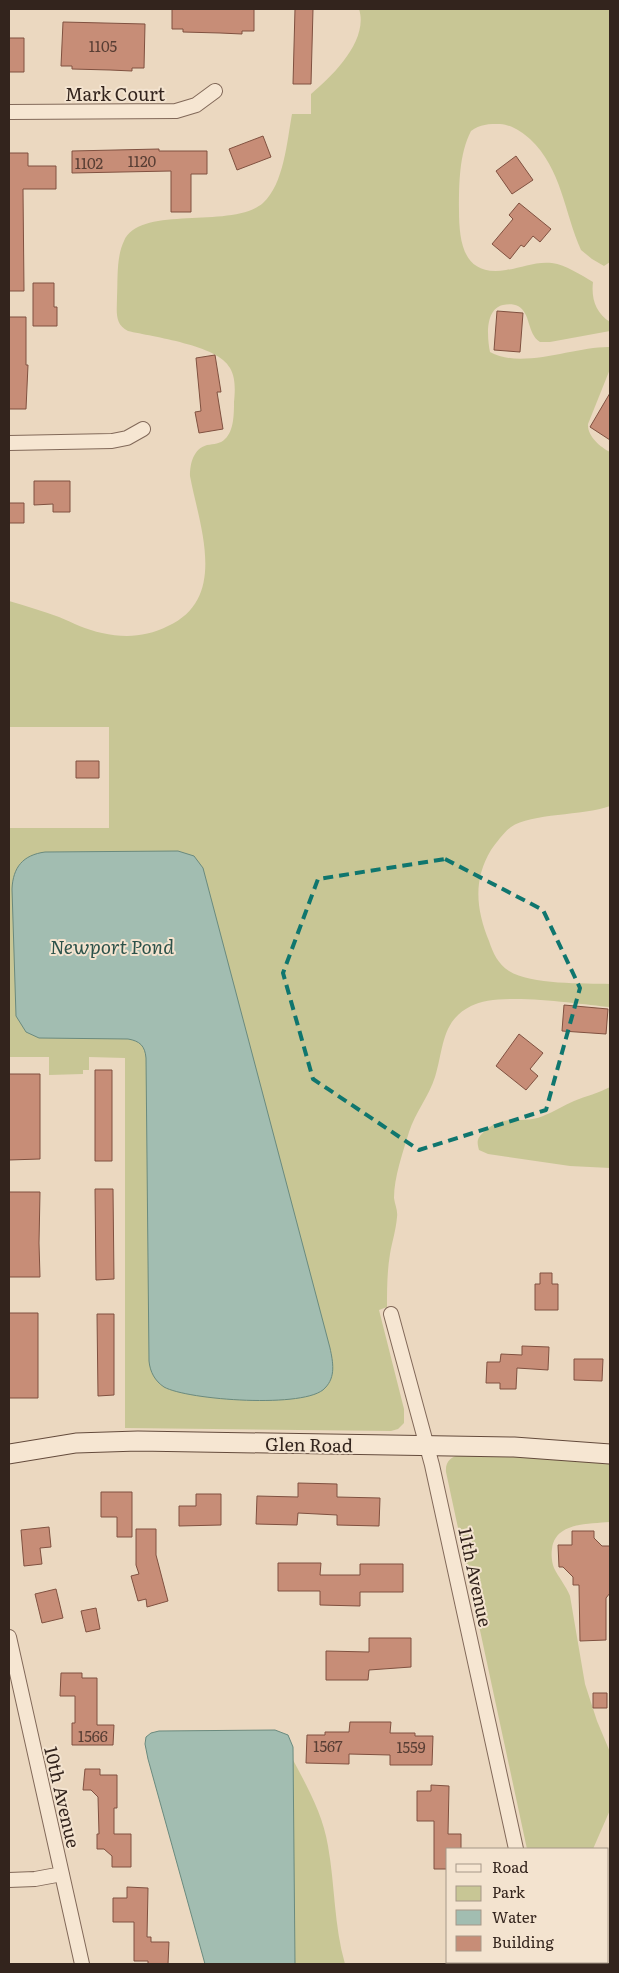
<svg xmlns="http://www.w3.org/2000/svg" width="619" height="1973" font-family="Literata,serif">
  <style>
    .green { fill: #c8c695 }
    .water { fill: #a2bdb1; stroke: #6a8a7e }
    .building { fill: #c78d77; stroke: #805140 }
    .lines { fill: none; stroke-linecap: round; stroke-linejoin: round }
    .street-casing { stroke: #826959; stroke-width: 16 }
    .secondary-casing { stroke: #644b3c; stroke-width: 21 }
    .street { stroke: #f6e6d2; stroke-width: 14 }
    .secondary { stroke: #f6e6d2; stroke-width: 19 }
    .marked { fill: none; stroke: #0f766e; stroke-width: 4; stroke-dasharray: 10 6; stroke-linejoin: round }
    .labels { text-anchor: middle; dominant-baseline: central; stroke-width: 4; stroke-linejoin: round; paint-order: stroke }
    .number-label { font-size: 15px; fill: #583e34 }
    .street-label { font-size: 18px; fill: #33241d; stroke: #f3e3cf }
    .water-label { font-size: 19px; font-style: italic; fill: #2c524a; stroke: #f3e3cf }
  </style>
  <rect width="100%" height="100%" fill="#ebd8c0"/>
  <path class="green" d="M359,9H610V262L604,266L592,259L581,250C564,212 562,169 530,139C522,132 512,125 500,124C489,124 480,124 471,131C459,154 459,185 459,210C459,244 464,277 506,270C521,268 536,261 552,263C566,265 581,275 593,282C591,299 596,313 610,322V331L550,342H540C527,334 531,313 518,306C514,304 508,304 503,305C485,309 487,337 490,352C522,370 576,346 610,347V369L588,424C587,436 600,447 610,452V806C583,816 531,813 511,827C503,833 497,842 491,850C473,880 476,909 489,941C493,953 498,964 509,971C531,985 584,983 610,984V1007C577,1004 499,991 471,1006C441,1021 444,1048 435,1077C429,1096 415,1113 409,1132C403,1152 394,1177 394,1198C395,1205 398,1211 397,1217C396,1230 392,1242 390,1254C387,1272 387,1290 387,1307L379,1310L404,1409V1423L398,1429L391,1431L125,1428V1058L89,1057V1070H83V1074L49,1075V1057H9V828H109V727H9V601C26,606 43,611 59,617C73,623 87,630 102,633C125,638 146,637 168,626C229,598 199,525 190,476C190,464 193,449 207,445C214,444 220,444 225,439C234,431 234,413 234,402C235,392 236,378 230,368C218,345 153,337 128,331C114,324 117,311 117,297C118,279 116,258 124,241C140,204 232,230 263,203C284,184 287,141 292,114H311V94C333,76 369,40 359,9Z
    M610,1087V1168L570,1166L488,1154L479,1150C476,1140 478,1137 485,1131C505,1113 522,1125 543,1116C554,1112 564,1105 574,1101C586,1096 599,1093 610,1087Z
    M461,1455L522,1457L610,1463V1522C589,1524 555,1522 552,1549C551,1555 552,1563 554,1568C559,1578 566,1586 570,1596L585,1684L597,1721L610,1752V1810L593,1849H527L446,1472C445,1462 451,1456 461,1455Z
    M293,1760C308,1788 323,1815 328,1846C335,1885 334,1926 345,1964H295Z"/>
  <path class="water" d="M178,851L194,856L203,868L330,1348C333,1362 336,1377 325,1388C307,1409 187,1400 164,1387C155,1381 150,1372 149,1361L146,1058C145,1046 140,1041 128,1039L39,1038L26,1032L16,1016L12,889C13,867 23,855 45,852Z
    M275,1730L288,1735L293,1747L295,1964H205L148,1759L145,1744L146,1737L151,1733L159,1731Z"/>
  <path class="building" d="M172,9H254V31H242V34L220,33L183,32V29H172Z
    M295,9H313L311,84H293Z
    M63,22L145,24L144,68H132V71L110,70L72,69V66H61Z
    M9,38H24V72H9Z
    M263,136L271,157L237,170L229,149Z
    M159,149V151H207V174H191V212H171V171L72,173V151Z
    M9,153H28V166H56V189H23L24,291H9Z
    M516,156L533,180L512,194L496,171Z
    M519,203L551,229L540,242L533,236L524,247L521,245L510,259L492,244L513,219L509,215Z
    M33,283H54V307H57V326H33Z
    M497,311L523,313L520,352L494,350Z
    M9,317H26V365H28L26,409H9Z
    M215,355L221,392H217L223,429L199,433L195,412L201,411L196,358Z
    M610,393V440L590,427Z
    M34,481H70V512H53V504L34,505Z
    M9,503H24V523H9Z
    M76,761H99V778H76Z
    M564,1005L608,1009L606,1034L562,1031Z
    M519,1034L543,1053L530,1069L538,1076L526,1090L496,1066Z
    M95,1070H112V1161H95Z
    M9,1074H40V1159L9,1160Z
    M95,1189H113L114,1279L96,1280Z
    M9,1192H40L39,1243L40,1277H9Z
    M540,1273H552V1284H558V1310H535V1284H540Z
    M9,1313H38V1398H9Z
    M97,1314H114V1395L98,1396Z
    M522,1346L549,1347L548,1370L517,1368L516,1389H500V1383H486L487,1362H500L501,1354L522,1355Z
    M574,1359H603L602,1381L574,1380Z
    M298,1483L337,1484V1497L380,1498L379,1526L337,1525V1515L298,1513L297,1525L256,1524L257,1496L298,1497Z
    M101,1492H132V1537H117V1517H101Z
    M196,1494H221V1525L179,1526V1506H196Z
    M49,1527L51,1547L40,1548L42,1564L24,1566L21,1530Z
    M136,1529H156V1555L168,1601L147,1607L146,1599L138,1601L131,1576L139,1574L136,1565Z
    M572,1531H594V1538L602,1546H610V1593L606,1598V1640L580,1641L579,1585H573V1577L563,1567H559L558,1545H572Z
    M278,1563H321L320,1575H360V1564H403V1592H360V1606L320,1605V1591H278Z
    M56,1589L63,1618L42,1623L35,1594Z
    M96,1608L100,1629L86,1632L81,1611Z
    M369,1638H411V1667L369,1670L368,1680H326V1651L369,1652Z
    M61,1673H82V1678H97V1725H114L113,1745H72V1723H75V1696H60Z
    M593,1693H607V1708H593Z
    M350,1722H391L390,1733H415V1736H433L432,1765H390V1755L349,1754V1764L306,1763L307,1735H325V1732H349Z
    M85,1769H100V1775H117V1808H114V1834H131V1867H112V1856L104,1849H97V1834H99L98,1797L91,1790H83Z
    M431,1785L449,1786L448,1834H461V1849H448V1869H434V1821H417V1791H431Z
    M127,1887L148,1888L147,1937H151V1942H169L168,1964H148V1961H134V1922H113V1898H127Z"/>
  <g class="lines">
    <defs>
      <path id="street" d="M9,112L176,111L196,105L215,91
        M9,443L112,441L127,438L143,429
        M391,1314L432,1465L516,1849
        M9,1637L82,1964
        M9,1880L35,1879L62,1874
        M527,1962V1964"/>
      <path id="secondary" d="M9,1454L76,1443L138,1441L514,1447L610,1454"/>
    </defs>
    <use href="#street" class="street-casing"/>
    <use href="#secondary" class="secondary-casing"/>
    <use href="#street" class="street"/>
    <use href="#secondary" class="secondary"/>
  </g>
  <path class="marked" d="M445,859L543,910L580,988L546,1110L419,1150L313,1079L283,973L318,879Z"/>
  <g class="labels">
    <g class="number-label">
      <text x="103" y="45">1105</text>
      <text x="142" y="160">1120</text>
      <text x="89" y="162">1102</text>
      <text x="93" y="1735">1566</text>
      <text x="328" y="1745">1567</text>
      <text x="411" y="1746">1559</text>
    </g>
    <g class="street-label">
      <text x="115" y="93">Mark Court</text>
      <text transform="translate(309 1444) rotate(1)">Glen Road</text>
      <text transform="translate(476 1577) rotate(78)">11th Avenue</text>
      <text transform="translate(63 1797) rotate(77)">10th Avenue</text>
    </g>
    <g class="water-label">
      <text x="112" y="946">Newport Pond</text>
    </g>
  </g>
  <rect width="619" height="1973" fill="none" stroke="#33241d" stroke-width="20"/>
  <rect x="446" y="1848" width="162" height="115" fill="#f3e3cf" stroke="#a69788"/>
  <rect x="456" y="1864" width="25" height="8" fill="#f6e6d2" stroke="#a69788"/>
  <text x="492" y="1873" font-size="15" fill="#33241d">Road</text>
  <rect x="456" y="1886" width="25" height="15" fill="#c8c695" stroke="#a69788"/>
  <text x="492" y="1898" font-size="15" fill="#33241d">Park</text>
  <rect x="456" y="1910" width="25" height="15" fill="#a2bdb1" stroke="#a69788"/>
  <text x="492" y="1923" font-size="15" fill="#33241d">Water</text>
  <rect x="456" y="1936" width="25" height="15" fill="#c78d77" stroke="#a69788"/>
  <text x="492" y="1948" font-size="15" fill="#33241d">Building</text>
</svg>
